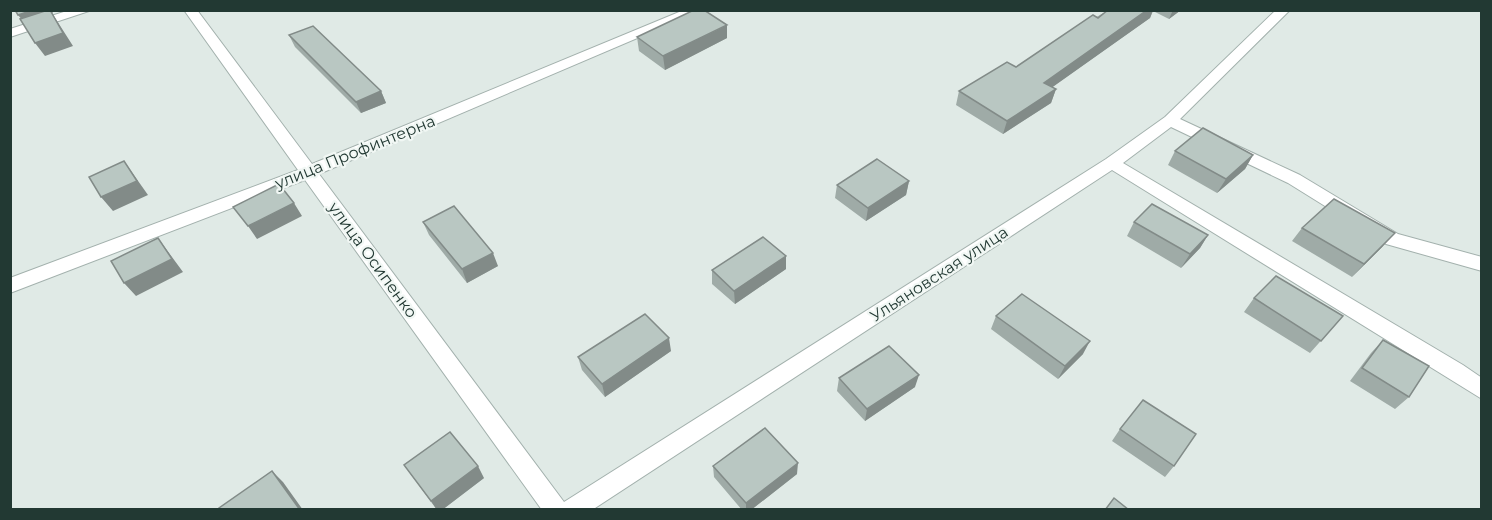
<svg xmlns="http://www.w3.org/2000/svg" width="1492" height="520" font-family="Montserrat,sans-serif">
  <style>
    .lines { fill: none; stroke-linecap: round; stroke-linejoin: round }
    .minor-casing { stroke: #a3b1ad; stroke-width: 2 }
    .minor { fill: #fff; fill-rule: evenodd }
    .wall { fill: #9faba7 }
    .shaded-wall { fill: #828b88 }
    .building { fill: #b9c7c2; stroke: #828b88; stroke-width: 1.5 }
    .labels { text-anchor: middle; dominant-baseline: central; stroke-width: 4.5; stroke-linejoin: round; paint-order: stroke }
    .street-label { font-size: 16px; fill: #223933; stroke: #f1f7f4 }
  </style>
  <rect width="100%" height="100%" fill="#e0eae6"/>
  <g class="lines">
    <defs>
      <path id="minor" d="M70,10H92L10,37V29Z
        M184,10H197L312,164L684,10H703L319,174L564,502L1106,159L1165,117L1276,10H1290L1180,119L1300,175L1398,234L1482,257V271L1386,244L1288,183L1171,127L1123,163L1463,365L1482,378V399L1112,170L592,510H542L305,180L10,293V278L298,170Z"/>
    </defs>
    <use href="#minor" class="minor-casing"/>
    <use href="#minor" class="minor"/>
  </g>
  <path class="wall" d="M1108,10H1181L1169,19L1153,11L1150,18L1052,87L1056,89L1051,103L1003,134L956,105L959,91L1016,67Z
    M289,35L381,91L386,103L361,113L295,47Z
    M637,37L727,38L665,70L639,51Z
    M1175,151L1253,155L1245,169L1217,193L1168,165Z
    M909,181L906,195L866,221L835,198L837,185Z
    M423,222L498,266L467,283L429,235Z
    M1134,222L1208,235L1200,248L1181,268L1127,236Z
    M1302,228L1383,246L1352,277L1292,241Z
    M786,269L735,304L712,284V270Z
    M1254,298L1343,316L1310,353L1244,312Z
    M996,316L1083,354L1058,379L991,329Z
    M1383,340L1409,397L1395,409L1350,381L1371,353Z
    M671,351L605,397L582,370L578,357Z
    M839,378L915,387L865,421L837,391Z
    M1120,429L1174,466L1165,477L1112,441Z
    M404,465L484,478L442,510H437Z
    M713,466L797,474L751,510H742L714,477Z"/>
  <path class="shaded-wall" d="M33,10H51L53,13H52L73,46L45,56L35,43L24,22L18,15Z
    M1147,10H1153L1150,18L1040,96L1044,83Z
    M1173,10H1181L1169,19Z
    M727,25V38L665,70L663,56Z
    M1056,89L1051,103L1003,134L1007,121Z
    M381,91L386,103L361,113L356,102Z
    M1253,155L1245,169L1217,193L1226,179Z
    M124,161L148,195L113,211L101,197Z
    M909,181L906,195L866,221L868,208Z
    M294,203L302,216L257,239L248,226Z
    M1395,233L1383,246L1352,277L1364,264Z
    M1208,235L1200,248L1181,268L1190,254Z
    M158,238L183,272L136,296L124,283Z
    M493,253L498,266L467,283L462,269Z
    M786,256V269L735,304L734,291Z
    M669,338L671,351L605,397L602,384Z
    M1090,341L1083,354L1058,379L1065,366Z
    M919,375L915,387L865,421L867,409Z
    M798,463L797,474L751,510H746V503Z
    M478,466L484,478L442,510H437L431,501Z
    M272,471L283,482L303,510H300Z"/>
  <path class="building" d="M15,10H33L18,15Z
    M48,10H50L63,33L35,43L20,19Z
    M694,10H704L727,25L663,56L637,37Z
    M1108,10H1147L1044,83L1056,89L1007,121L959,91L1007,62L1016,67L1093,15L1098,18Z
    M313,26L381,91L356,102L289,35Z
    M1203,128L1253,155L1226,179L1175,151Z
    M877,159L909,181L868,208L837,185Z
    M124,161L137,181L101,197L89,177Z
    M279,184L294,203L248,226L233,207Z
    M1334,199L1395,233L1364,264L1302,228Z
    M1152,204L1208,235L1190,254L1134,222Z
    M454,206L493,253L462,269L423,222Z
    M763,237L786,256L734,291L712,270Z
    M158,238L172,259L124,283L111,261Z
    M1276,276L1343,316L1321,341L1254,298Z
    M1022,294L1090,341L1065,366L996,316Z
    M645,314L669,338L602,384L578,357Z
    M1383,340L1429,366L1409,397L1362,368Z
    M889,346L919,375L867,409L839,378Z
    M1143,400L1196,434L1174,466L1120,429Z
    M765,428L798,463L746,503L713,466Z
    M450,432L478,466L431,501L404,465Z
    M272,471L300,510H220L219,508Z
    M1114,498L1129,510H1105Z"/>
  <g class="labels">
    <g class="street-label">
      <text transform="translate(355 152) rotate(-22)">улица Профинтерна</text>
      <text transform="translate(373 260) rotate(54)">улица Осипенко</text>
      <text transform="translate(939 274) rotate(-33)">Ульяновская улица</text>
    </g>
  </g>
  <rect width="1492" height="520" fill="none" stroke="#223933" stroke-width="24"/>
</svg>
